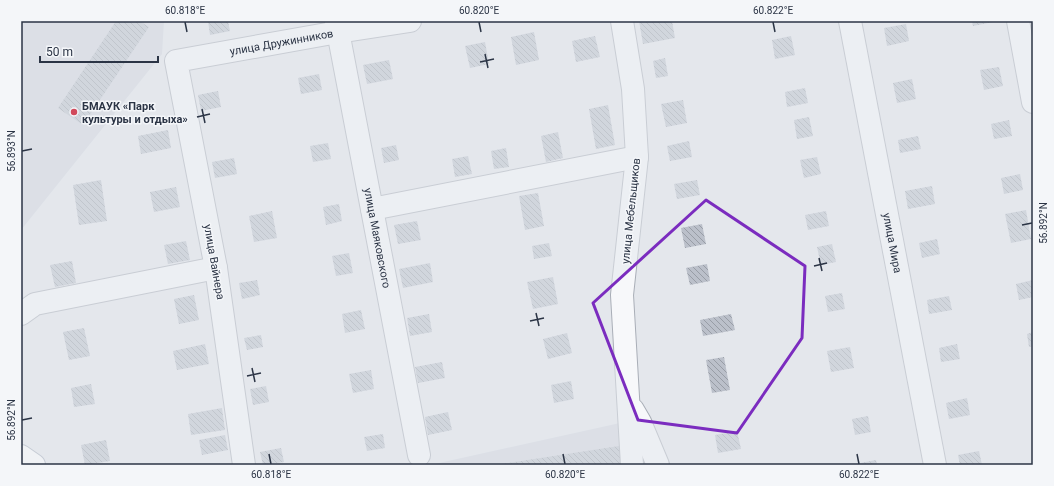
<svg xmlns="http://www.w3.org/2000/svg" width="1054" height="486" font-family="Roboto,sans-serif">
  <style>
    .built { fill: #d2d6de }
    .building { fill: url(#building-back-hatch) }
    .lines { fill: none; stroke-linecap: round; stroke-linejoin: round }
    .minor-casing { stroke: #a9aeb7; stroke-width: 24 }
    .major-casing { stroke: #a3abb8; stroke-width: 24 }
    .minor { stroke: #f7f8fa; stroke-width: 22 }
    .major { stroke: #fff; stroke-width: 22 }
    .marked { fill: none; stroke: #7b2cbf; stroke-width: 3; stroke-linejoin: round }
    .ticks { fill: none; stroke: #2b3445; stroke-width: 1.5 }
    .poi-dot { fill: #d1495b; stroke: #f4f6f9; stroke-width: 1.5 }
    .labels { text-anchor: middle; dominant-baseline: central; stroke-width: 3; stroke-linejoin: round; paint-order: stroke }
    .street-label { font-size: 11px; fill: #2b3445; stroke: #f4f6f9 }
    .poi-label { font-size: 11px; font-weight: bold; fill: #2b3445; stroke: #f4f6f9; text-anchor: start }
    .neatline { fill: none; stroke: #2b3445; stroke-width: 1.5 }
    .ticks-label { font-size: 10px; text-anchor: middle; fill: #2b3445 }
  </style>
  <defs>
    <pattern id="building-back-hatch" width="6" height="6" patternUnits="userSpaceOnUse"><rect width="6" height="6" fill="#bbc0ca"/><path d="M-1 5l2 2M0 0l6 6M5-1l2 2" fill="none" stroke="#989da6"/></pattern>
  </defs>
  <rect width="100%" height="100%" fill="#e4e7ec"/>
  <path class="built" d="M21,21H164L162,54L21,230Z
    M620,423L629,465H430Z"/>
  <path class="building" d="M116,21H139L149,27L83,125L58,108Z
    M208,21H228L230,31L210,35Z
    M639,21H672L675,38L643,44Z
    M972,21H993V22L973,26Z
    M906,24L909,41L887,46L884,28Z
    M534,32L539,60L516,65L511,37Z
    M595,36L600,57L576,62L572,41Z
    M791,36L795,55L775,59L772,40Z
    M485,42L489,64L470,68L465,46Z
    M665,58L668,76L656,78L653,61Z
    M389,60L393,79L367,84L363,65Z
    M999,67L1003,86L984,90L980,70Z
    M319,74L322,90L301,94L298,78Z
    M912,79L916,99L897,103L893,83Z
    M805,88L808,103L787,107L785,92Z
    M218,91L221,107L201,111L198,95Z
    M683,100L687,123L666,127L661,104Z
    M608,105L615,145L596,149L589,109Z
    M809,117L813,136L797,139L794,120Z
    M1009,120L1012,136L994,139L991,124Z
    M168,130L171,148L141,154L138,136Z
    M558,132L563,158L546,162L541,136Z
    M918,136L921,149L900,153L898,140Z
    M689,141L692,157L670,161L667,146Z
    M328,143L331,159L313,162L310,146Z
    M396,145L399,160L384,163L381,148Z
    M506,148L509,167L494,169L491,151Z
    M468,156L472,174L455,177L452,159Z
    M817,157L821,174L804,178L800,160Z
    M234,158L237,174L215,178L212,162Z
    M1020,174L1023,190L1004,194L1001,178Z
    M101,180L107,221L79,225L73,185Z
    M697,180L700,195L677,199L674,184Z
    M932,186L935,204L908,209L905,191Z
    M176,187L180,207L154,212L150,192Z
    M538,193L544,226L525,230L519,196Z
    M339,204L342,221L326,225L323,207Z
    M1026,210L1031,239L1011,243L1005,214Z
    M272,211L277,238L254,242L249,216Z
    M826,211L829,226L808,230L805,215Z
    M417,221L421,240L398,244L394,225Z
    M702,224L706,244L685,248L681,228Z
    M937,239L940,254L922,258L919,243Z
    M186,241L190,260L168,264L164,245Z
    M549,243L552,256L534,259L532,246Z
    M832,244L836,262L821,265L817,247Z
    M349,253L353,273L336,276L332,256Z
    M72,261L76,283L55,287L50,265Z
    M430,263L433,282L403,288L399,269Z
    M707,264L710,281L690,285L686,268Z
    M553,277L558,304L533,309L527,282Z
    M257,280L260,295L242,299L239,283Z
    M1033,280V297L1019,300L1016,284Z
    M842,293L845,309L828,312L825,296Z
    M194,295L199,320L179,324L174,299Z
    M949,296L952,310L929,314L927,300Z
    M361,310L365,329L345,333L342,314Z
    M429,314L432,332L410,336L407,318Z
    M731,314L735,330L703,336L700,320Z
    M84,328L90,356L69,360L63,332Z
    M1033,332V346L1029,347L1027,334Z
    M567,333L572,353L548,359L543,339Z
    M261,335L263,347L247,350L244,338Z
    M205,344L209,364L177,370L173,351Z
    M957,344L960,359L941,362L939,348Z
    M850,347L854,368L831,372L827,351Z
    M724,357L730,390L712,393L706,360Z
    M442,362L445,378L418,383L415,367Z
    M371,370L374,389L353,393L349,374Z
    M571,381L574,399L554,403L551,385Z
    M91,384L95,404L74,407L71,388Z
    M266,386L269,402L253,405L250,389Z
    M967,398L970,415L949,419L946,403Z
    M222,408L225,430L191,435L188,414Z
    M448,412L452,430L428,435L425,417Z
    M868,416L871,432L855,435L852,419Z
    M737,431L741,449L718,453L715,435Z
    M383,434L385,448L367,451L364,437Z
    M225,435L228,450L202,455L199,440Z
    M106,440L110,461L85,465L81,445Z
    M619,446L622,465H501V464Z
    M281,448L284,462L263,465L260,452Z
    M979,451L982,465H960L958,455Z
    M876,460L877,465H855V464Z"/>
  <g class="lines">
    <defs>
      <g id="minor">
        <path id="s1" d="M336,21L419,455"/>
        <path d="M622,21L633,89L637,157L622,295L632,465"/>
        <path id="s2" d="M850,21L935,465"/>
        <path d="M1018,21L1033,102"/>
        <path d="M372,209L637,157"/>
        <path d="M21,314L35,304L216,268"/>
        <path d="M633,410L640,422L658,465"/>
        <path id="s3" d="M244,465L216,268L176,61L338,32L410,21"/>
      </g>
      <path id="major" d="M21,456L34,465"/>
    </defs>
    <use href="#minor" class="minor-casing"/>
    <use href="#major" class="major-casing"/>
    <use href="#minor" class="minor"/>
    <use href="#major" class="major"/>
  </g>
  <path d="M0 0H1054V486H0ZM706,200L805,266L802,338L737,433L638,420L593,303Z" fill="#e4e7ec" fill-opacity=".55" fill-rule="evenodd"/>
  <path class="marked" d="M706,200L805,266L802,338L737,433L638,420L593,303Z"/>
  <path class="ticks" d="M185,22L187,32M479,22L481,32M773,22L775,32M485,54L488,68M480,62L494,59M202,109L205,123M197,117L210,114M22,151L32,149M1022,225L1032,223M819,258L822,271M814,266L827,263M536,313L539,326M530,321L544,318M252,368L255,382M247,376L261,373M22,420L32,418M269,454L271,464M563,454L565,464M857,454L859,464"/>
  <circle class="poi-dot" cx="74" cy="112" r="4"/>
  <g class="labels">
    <g class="street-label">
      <text stroke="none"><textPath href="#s3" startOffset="517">улица Дружинников</textPath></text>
      <text transform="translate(631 211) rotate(-84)">улица Мебельщиков</text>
      <text stroke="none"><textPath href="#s1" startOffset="221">улица Маяковского</textPath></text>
      <text stroke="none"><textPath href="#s2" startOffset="226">улица Мира</textPath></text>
      <text transform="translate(214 262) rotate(80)">улица Вайнера</text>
    </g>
    <g class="poi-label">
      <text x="82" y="106">БМАУК «Парк<tspan x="82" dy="13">культуры и отдыха»</tspan></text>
    </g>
  </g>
  <rect width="1054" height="486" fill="none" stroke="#f4f6f9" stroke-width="44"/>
  <path d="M40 56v6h118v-6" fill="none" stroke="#2b3445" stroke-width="2"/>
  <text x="46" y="56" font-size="12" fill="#2b3445" stroke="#f4f6f9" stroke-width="3" paint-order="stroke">50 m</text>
  <rect x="22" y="22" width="1010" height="442" class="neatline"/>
  <g class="ticks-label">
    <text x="185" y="14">60.818°E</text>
    <text x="479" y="14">60.820°E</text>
    <text x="773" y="14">60.822°E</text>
    <text transform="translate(11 151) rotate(-90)" y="4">56.893°N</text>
    <text transform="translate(1043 223) rotate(-90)" y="4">56.892°N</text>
    <text transform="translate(11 420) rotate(-90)" y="4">56.892°N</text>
    <text x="271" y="478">60.818°E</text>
    <text x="565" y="478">60.820°E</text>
    <text x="859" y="478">60.822°E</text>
  </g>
</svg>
